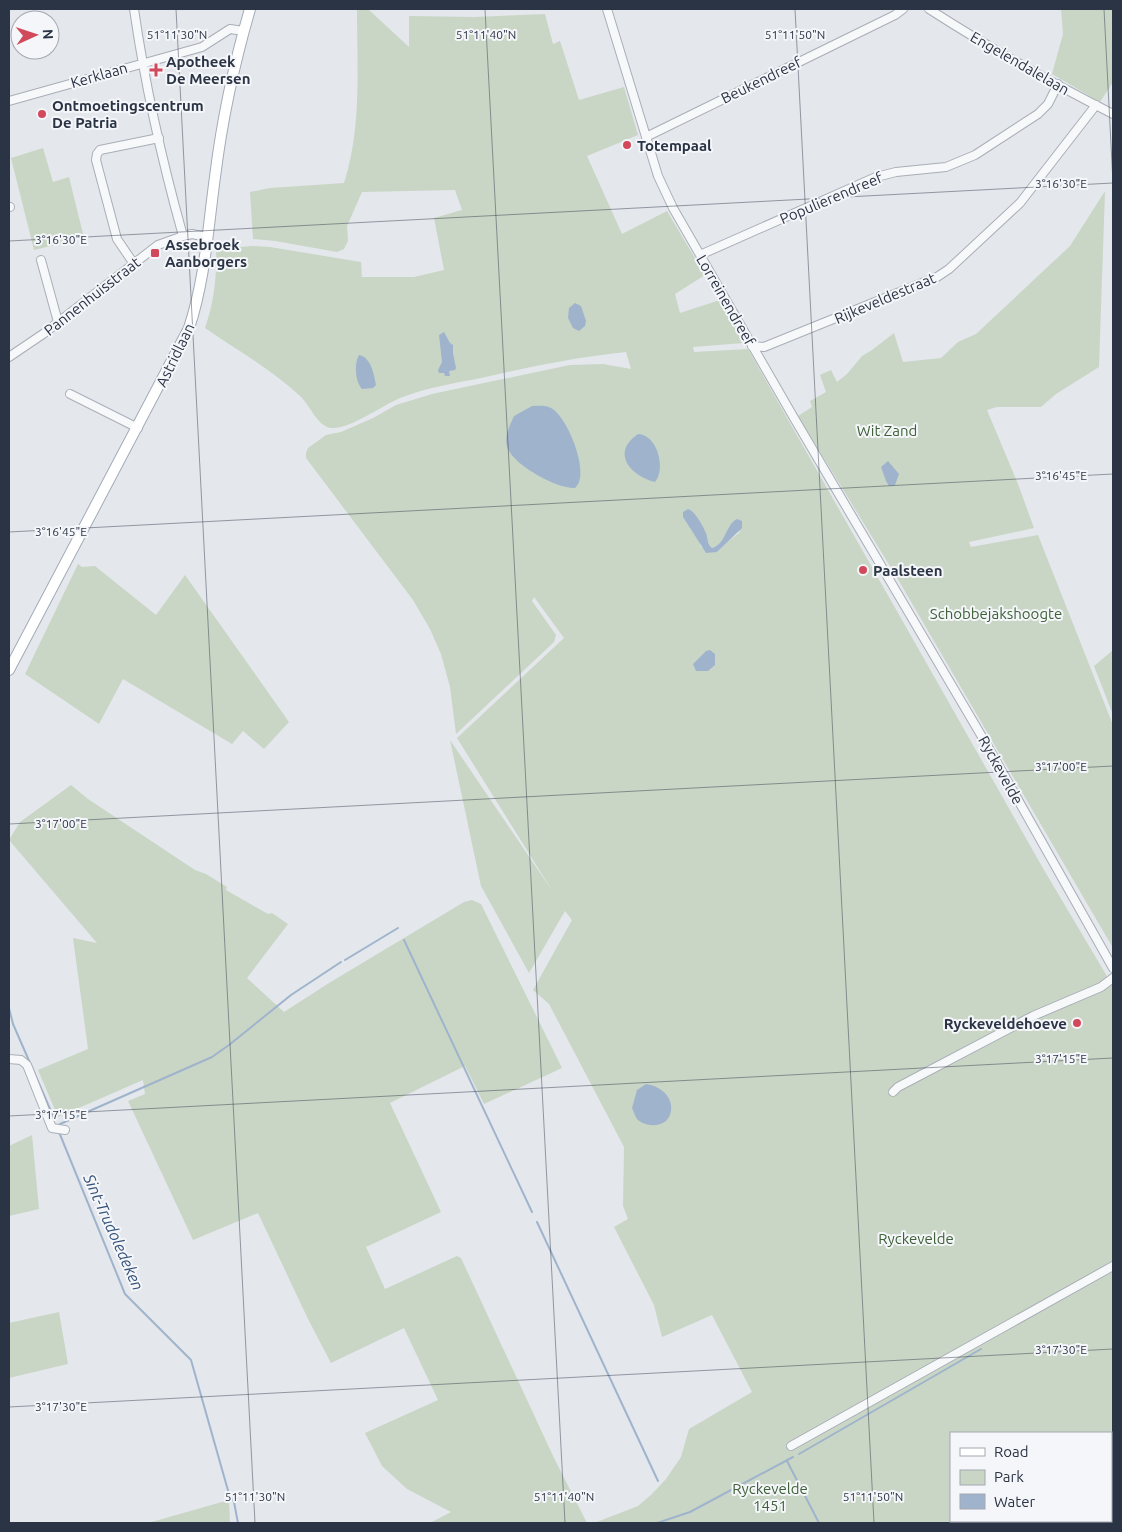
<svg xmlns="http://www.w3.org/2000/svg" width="1122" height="1532" font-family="Ubuntu,sans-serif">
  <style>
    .green { fill: #c9d6c5; fill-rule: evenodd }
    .water { fill: #9fb4cc }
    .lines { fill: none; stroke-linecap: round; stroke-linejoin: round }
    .stream { stroke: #9fb4cc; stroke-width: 2 }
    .minor-casing { stroke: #a9aeb7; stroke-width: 10 }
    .major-casing { stroke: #a3abb8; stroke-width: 12 }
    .minor { stroke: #f7f8fa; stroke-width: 8 }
    .major { stroke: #fff; stroke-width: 10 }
    .ticks { fill: none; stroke: #2b3445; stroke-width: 1; stroke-opacity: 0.45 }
    .poi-dot { fill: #d1495b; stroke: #f4f6f9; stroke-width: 2 }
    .labels { text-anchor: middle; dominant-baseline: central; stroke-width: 4; stroke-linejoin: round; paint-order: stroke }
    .poi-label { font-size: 15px; font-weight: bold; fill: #2b3445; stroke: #f4f6f9; text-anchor: start }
    .street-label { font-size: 15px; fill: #2b3445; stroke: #f4f6f9 }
    .park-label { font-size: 15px; fill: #3f6138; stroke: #f4f6f9 }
    .water-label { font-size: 16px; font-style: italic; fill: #34527a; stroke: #f4f6f9 }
    .ticks-label { font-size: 12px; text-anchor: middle; fill: #2b3445; stroke: #f4f6f9; stroke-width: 4; stroke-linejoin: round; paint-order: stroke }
  </style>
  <rect width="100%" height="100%" fill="#e4e7ec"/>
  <path class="green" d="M357,9H368L409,47V16L474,17L545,14L553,44L560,41L579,100L624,87L638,135L587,156L622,234L667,211L705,275L675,294L680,313L720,300L743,343L693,347L694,352L748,349L1044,870L1108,978L1113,983V1523H594L638,1506L652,1494L666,1479L681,1457L689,1429L752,1392L712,1315L662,1337L654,1305L614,1227L628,1219L623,1206L624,1147L549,1004L533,990L572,920L565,911L529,973L481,886L450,740L553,892L457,738L564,638L534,597L532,601L556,635L554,642L456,734L450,687L441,654L430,629L413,600L306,458V453L308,448L326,435L341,432L373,418L396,405L432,394L570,365L603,364L631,369L626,352C577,357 529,367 481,378C454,383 426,388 400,398C383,405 349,430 331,428C317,426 310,405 300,396C272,370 237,350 205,328C214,303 217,276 216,249L252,246L270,247L361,262L362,277H414L444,270L434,218L462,210L455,190L362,192L347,226L348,241L344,249L337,252L275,241L253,239L250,192L270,188L344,183C362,127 357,67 357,9ZM699,522C705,530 707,543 712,548C721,545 728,535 729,526L740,532L726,543L717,552L701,547L699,541L690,528ZM951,1433H1111V1521H951Z
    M1061,9H1113V82L1100,102L1052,74L1063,34Z
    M43,148L53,182L69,177L84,238L34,250L11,158Z
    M1105,191L1099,367L1056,394L1041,407H997L987,410L1018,484L1034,528L969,542L971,547L1038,535L1113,725V948L896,576L798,416L812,407L810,401L826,392L820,375L831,370L837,382L847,374L862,356L872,350L894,333L903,362L941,358L958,342L976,334L1070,246Z
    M78,564L82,567L95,566L156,615L185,575L289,722L264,749L243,731L232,744L123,679L99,724L25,674Z
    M1113,650V715L1094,666Z
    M71,785L88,799L195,870L206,874L227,887L226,890L268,914L272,913L288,924L247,978L284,1012L329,983L464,902L472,900L481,904L562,1068L484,1104L465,1066L390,1103L441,1212L366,1247L385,1289L457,1256L461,1258L554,1458L587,1523H430L451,1512L407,1489L382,1466L365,1433L438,1400L404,1328L331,1363L308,1319L258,1213L193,1240L128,1101L145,1094L143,1080L58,1117L38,1070L88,1049L73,938L97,943L9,840L20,822Z
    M32,1135L39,1209L9,1216V1146Z
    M59,1312L68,1364L9,1378V1323Z
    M229,1500L230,1523H148Z"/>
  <path class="water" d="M575,303L581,306L586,321L585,326L579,331L573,328L568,318L569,308Z
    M444,332L450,343L453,345V353L456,368L455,370L449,371L450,376H445L444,373H439L438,370L442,362L439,335Z
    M359,355C371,357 374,374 376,385L373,388L362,389C355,381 354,364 359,355Z
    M532,406C539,406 545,405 551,408C568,417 591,475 575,488C557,489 511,464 507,446C504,436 510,425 514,416Z
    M638,434C658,435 666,469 655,482C631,476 610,453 638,434Z
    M888,461L899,474L895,485L889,486L886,481L881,467Z
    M688,509C695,511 703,526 706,533C708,539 707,543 712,548C727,543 725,525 737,519L742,521V528L717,552L706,553L683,517V512Z
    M710,650L715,654V665L708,671H696L693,664L706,651Z
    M646,1084C662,1086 677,1100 669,1117C663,1128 645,1127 637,1119C635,1116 634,1112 632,1108L637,1090Z"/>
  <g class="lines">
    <path class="stream" d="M404,940L532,1212
      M345,960L398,928
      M9,1008L13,1024L54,1118
      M60,1124L212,1057L229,1045L291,995L341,962
      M59,1132L125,1294L191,1360L229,1494L234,1502L238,1523
      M537,1222L658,1481
      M799,1454L981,1349
      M787,1461L819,1523
      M657,1523L690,1512L793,1457"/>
    <defs>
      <path id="minor" d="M134,9C145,85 162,161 183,236
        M607,9L658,176L673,208L794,418L991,752L1113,968
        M929,9C988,47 1050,82 1113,114
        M9,101L202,47L230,29L244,31
        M646,137L895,15L903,9
        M9,207H10
        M700,255L876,177L896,172L946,167L975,155L1038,114L1048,104L1058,84
        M41,260L58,322
        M134,264L117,239L96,160L97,154L100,150L159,138
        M752,346L764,347L937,277L949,269L1020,203L1096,105
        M9,357L43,334L158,245L183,236L192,234L207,237
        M70,394L138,428
        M9,1059L21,1060L27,1065L52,1128L65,1130
        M893,1092L898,1087L1033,1016L1101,987L1113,978
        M791,1446L1113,1266"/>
      <path id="major" d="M9,670L189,328C205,280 208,228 215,177C222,120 234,64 250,9"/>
    </defs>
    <use href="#minor" class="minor-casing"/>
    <use href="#major" class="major-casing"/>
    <use href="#minor" class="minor"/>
    <use href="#major" class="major"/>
  </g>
  <path class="ticks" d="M176,9L255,1523M485,9L565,1523M795,9L874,1523M1104,9L1113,183M9,241L1113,183M9,532L1113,474M9,824L1113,766M9,1116L1113,1058M9,1407L1113,1349"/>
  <g class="poi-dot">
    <path d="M153.5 62.5h5v5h5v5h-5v5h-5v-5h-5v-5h5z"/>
    <circle cx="42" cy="114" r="5"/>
    <circle cx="627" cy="145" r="5"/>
    <rect x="150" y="248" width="10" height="10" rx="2.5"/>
    <circle cx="863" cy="570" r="5"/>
    <circle cx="1077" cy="1023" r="5"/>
  </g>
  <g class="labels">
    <g class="poi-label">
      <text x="166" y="61">Apotheek<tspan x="166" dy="17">De Meersen</tspan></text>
      <text x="52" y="105">Ontmoetingscentrum<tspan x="52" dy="17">De Patria</tspan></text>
      <text x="637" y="145">Totempaal</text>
      <text x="165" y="244">Assebroek<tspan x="165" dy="17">Aanborgers</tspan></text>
      <text x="873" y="570">Paalsteen</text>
      <text x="1067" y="1023" text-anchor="end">Ryckeveldehoeve</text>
    </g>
    <g class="street-label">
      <text transform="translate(1020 63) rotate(30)">Engelendalelaan</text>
      <text transform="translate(99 75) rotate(-16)">Kerklaan</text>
      <text transform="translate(761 80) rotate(-26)">Beukendreef</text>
      <text transform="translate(831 198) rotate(-23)">Populierendreef</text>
      <text transform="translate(92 296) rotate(-38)">Pannenhuisstraat</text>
      <text transform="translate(885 298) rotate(-23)">Rijkeveldestraat</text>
      <text transform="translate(726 300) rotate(60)">Lorreinendreef</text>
      <text transform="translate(175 355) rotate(-64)">Astridlaan</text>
      <text transform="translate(1001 770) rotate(61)">Ryckevelde</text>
    </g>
    <g class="park-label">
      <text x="887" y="430">Wit Zand</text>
      <text x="996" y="613">Schobbejakshoogte</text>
      <text x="916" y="1238">Ryckevelde</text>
      <text x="770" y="1488">Ryckevelde<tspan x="770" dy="17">1451</tspan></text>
    </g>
    <g class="water-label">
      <text transform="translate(114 1232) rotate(66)">Sint-Trudoledeken</text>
    </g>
  </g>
  <g class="ticks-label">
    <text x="177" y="39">51°11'30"N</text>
    <text x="486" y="39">51°11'40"N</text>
    <text x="795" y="39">51°11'50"N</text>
    <text x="1061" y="188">3°16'30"E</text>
    <text x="61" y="244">3°16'30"E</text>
    <text x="1061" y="480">3°16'45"E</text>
    <text x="61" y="536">3°16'45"E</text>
    <text x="1061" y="771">3°17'00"E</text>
    <text x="61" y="828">3°17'00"E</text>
    <text x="1061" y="1063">3°17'15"E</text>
    <text x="61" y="1119">3°17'15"E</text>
    <text x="1061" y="1354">3°17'30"E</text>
    <text x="61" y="1411">3°17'30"E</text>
    <text x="255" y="1501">51°11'30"N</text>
    <text x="564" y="1501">51°11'40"N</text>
    <text x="873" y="1501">51°11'50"N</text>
  </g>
  <rect width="1122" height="1532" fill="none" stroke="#2b3445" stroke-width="20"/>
  <rect x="950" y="1432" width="162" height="90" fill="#f4f6f9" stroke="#a4a8b1"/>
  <rect x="960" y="1448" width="25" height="8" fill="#ffffff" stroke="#a4a8b1"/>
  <text x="994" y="1457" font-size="15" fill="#2b3445">Road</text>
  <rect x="960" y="1470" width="25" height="15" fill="#c9d6c5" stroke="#a4a8b1"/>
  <text x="994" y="1482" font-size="15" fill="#2b3445">Park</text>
  <rect x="960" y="1494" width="25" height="15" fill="#9fb4cc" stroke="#a4a8b1"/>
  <text x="994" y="1507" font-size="15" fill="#2b3445">Water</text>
  <g transform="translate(35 35) rotate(87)"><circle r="24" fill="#f4f6f9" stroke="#a4a8b1"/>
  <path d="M0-4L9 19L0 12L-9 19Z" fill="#d1495b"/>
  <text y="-8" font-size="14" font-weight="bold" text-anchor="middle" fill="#2b3445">N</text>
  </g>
</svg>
